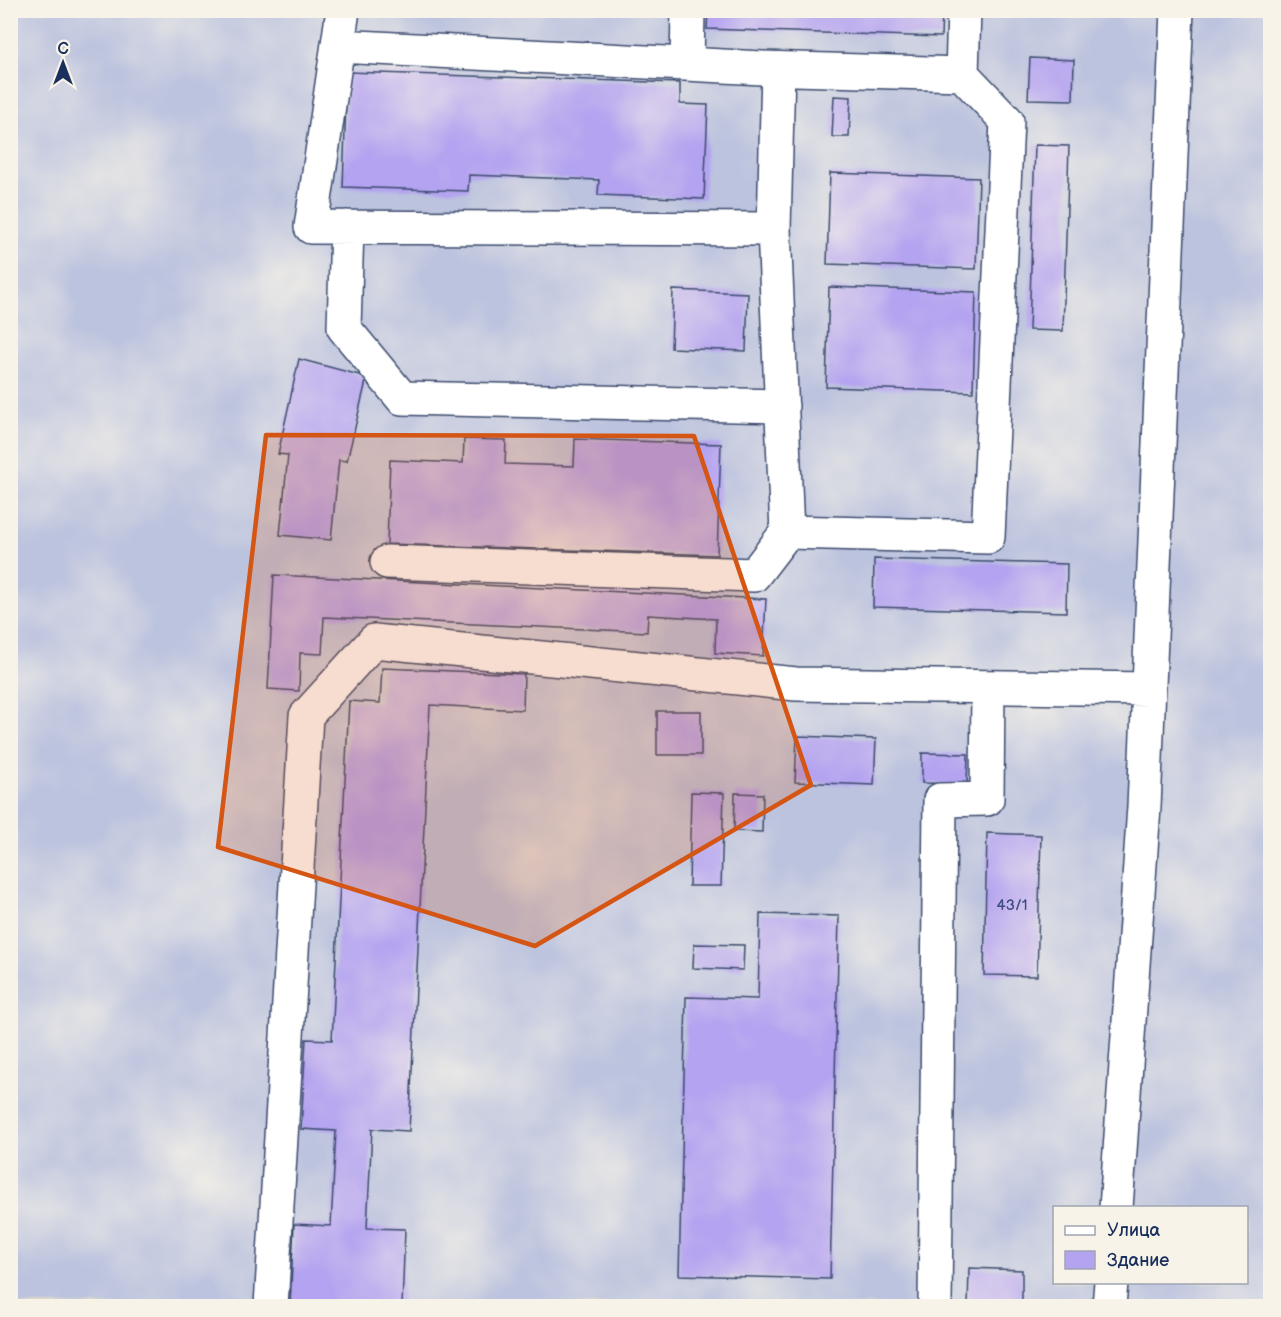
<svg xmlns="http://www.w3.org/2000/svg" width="1281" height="1317" font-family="'Balsamiq Sans',sans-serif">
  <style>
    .industrial { fill: #bcc3de; fill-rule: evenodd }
    .building { fill: #b4a3f0 }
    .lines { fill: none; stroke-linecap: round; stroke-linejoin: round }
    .minor-casing { stroke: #3a4a6d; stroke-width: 36 }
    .minor { stroke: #fff; stroke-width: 33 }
    .marked { fill: #d45514; fill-opacity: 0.2; stroke: #d45514; stroke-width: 4.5; stroke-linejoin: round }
    .labels { text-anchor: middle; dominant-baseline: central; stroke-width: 4.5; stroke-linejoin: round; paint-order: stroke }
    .number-label { font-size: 15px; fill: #414c82 }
  </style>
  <rect width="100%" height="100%" fill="#f7f3e8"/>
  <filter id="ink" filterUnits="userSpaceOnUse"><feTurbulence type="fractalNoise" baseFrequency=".0167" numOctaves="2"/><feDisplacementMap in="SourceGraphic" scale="12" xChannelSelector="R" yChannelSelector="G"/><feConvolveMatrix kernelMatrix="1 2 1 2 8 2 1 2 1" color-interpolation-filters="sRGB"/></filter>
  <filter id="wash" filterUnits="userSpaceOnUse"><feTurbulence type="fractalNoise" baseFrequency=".008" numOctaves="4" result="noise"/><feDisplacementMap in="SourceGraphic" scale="24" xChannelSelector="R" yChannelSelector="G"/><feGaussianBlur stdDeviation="1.35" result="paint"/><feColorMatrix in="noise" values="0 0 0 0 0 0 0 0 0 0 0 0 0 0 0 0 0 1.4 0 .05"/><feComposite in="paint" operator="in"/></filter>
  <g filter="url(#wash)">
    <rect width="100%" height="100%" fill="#eae1bf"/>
    <path class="industrial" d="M10,11H1270V1306H11ZM1054,1208H1246V1282H1054Z"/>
    <g id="blocks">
      <path class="building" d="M708,10H942L941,37L707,29Z
        M1030,58L1074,60L1073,100L1028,99Z
        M347,72L680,83V104L708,105L704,199L598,195L599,180L469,175L468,191L343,187Z
        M834,96L851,97L849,137H832Z
        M1035,145L1069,146L1063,331L1029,330Z
        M830,173L979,178L976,269L827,264Z
        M829,287L976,292L973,392L826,387Z
        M673,290L748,293L746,351L671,348Z
        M299,359L367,377L347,461L339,460L331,540L280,535L288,455L278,454Z
        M464,439L506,440L505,464L574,466L575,439L721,444L717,555L387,544L390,460L463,463Z
        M874,559L1067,564L1066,612L873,607Z
        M274,575L766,599L763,656L715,653L716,619L648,615L647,632L324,617L322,654L300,653L299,691L268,689Z
        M382,668L524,674L523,710L430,705L409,1131L372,1129L367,1228L405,1229L402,1306H290L294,1224L331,1226L336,1131L301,1129L306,1039L332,1040L349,701L380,703Z
        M657,711H701V755H657Z
        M797,736L876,739L874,785L795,782Z
        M922,753L968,754L967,784L922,783Z
        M691,792L724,793L721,886H689Z
        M735,793L763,794L762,832L734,831Z
        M987,833L1041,835L1037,976L984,975Z
        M760,914L839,916L830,1279L679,1275L686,997L758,999Z
        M694,944L744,945L743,970L693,968Z
        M969,1268L1022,1270V1306H968Z"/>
    </g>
  </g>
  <g filter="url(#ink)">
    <use href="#blocks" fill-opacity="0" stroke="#3a4a6d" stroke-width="1.5"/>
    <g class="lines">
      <defs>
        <path id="minor" d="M343,10L311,227L774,229
          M338,46L762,68L962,74
          M687,64L688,10
          M778,69L774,229L787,532L988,537L1007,121L962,74L964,10
          M347,227L344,328L402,398L782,406
          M387,562L754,575L787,532
          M1116,1208L1144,807L1177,10
          M271,1306L306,716L374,641L796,684L1149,689
          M935,1306L940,800L987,799L988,687
          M1109,1306L1111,1282"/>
      </defs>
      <use href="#minor" class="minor-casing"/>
      <use href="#minor" class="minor"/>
    </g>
  </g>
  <path class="marked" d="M266,435L694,436L811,785L535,946L218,847Z"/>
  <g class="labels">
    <g class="number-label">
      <text x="1012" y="905">43/1</text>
    </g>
  </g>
  <rect width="1281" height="1317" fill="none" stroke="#f7f3e8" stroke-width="36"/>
  <rect x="1053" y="1206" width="195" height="78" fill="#f7f3e8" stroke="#9fa5b1" stroke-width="1.5"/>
  <rect x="1065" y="1226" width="30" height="9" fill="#ffffff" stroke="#9fa5b1" stroke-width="1.5"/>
  <text x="1107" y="1236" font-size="18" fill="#1b2f5e">Улица</text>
  <rect x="1065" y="1251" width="30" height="18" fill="#b4a3f0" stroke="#9fa5b1" stroke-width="1.5"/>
  <text x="1107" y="1266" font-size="18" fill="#1b2f5e">Здание</text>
  <g transform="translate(63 63)" stroke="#f7f3e8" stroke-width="4.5" paint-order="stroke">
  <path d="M0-4.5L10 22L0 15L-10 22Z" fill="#1b2f5e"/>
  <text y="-9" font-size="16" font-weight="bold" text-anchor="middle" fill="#1b2f5e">С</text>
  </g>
</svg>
